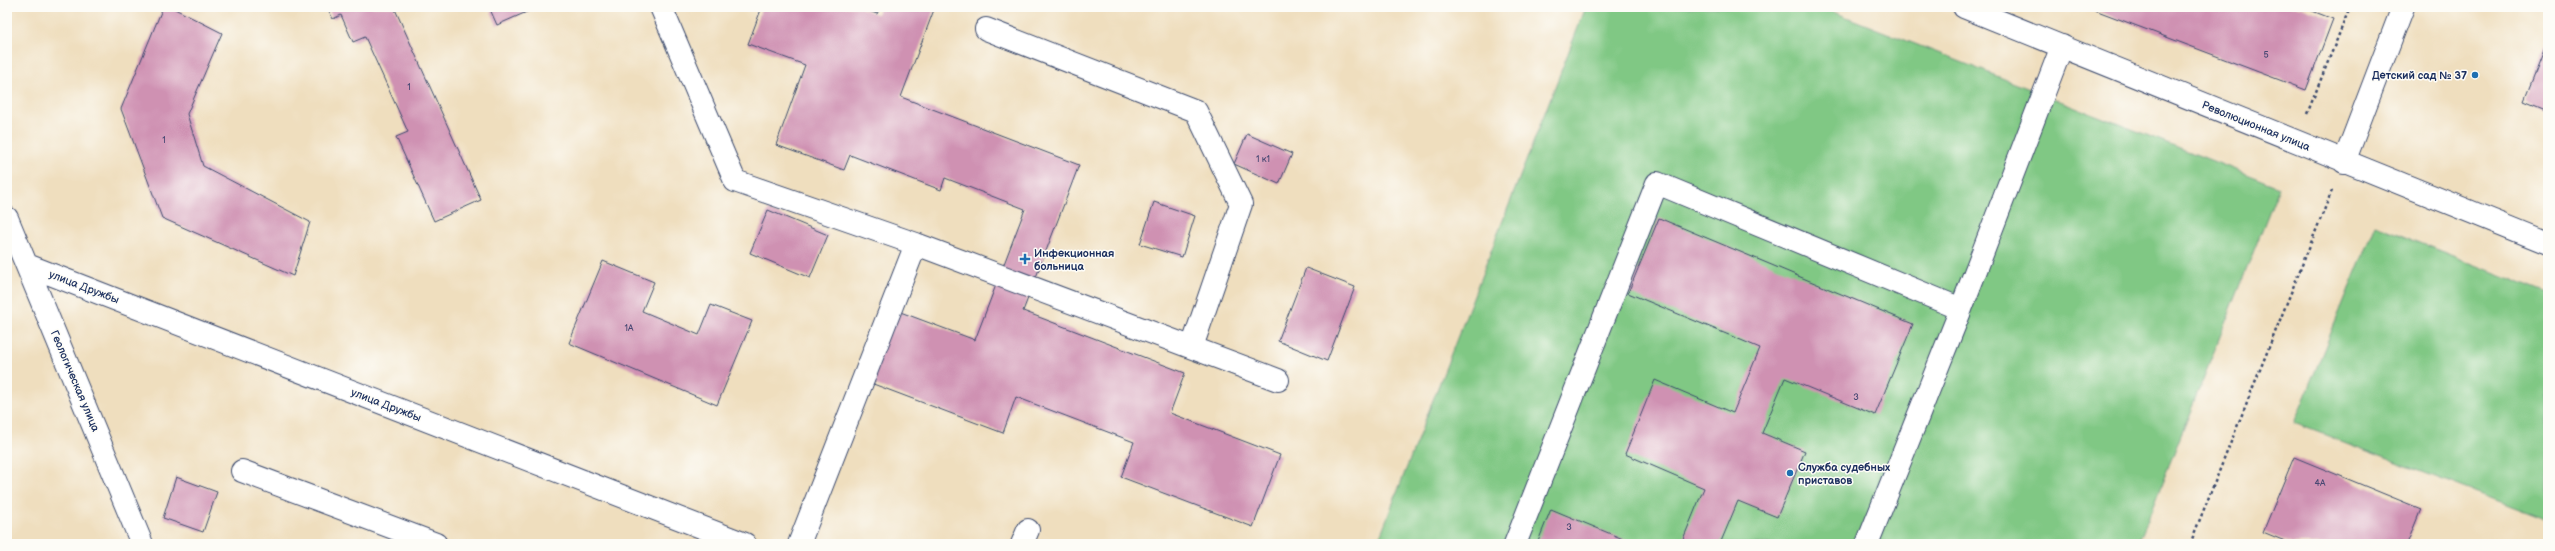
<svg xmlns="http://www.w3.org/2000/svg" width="2555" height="551" font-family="'Balsamiq Sans',sans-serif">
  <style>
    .green { fill: #80c884; stroke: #4e7c71 }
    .building { fill: #cf91b2 }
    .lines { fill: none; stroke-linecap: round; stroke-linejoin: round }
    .service-casing { stroke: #3b496c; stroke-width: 24 }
    .minor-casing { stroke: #3b496c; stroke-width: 24 }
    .secondary-casing { stroke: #3b496c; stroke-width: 24 }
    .path { stroke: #3b496c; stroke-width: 2.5; stroke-dasharray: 3 3; stroke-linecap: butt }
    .service { stroke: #fff; stroke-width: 22 }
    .minor { stroke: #fff; stroke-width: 22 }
    .secondary { stroke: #fff; stroke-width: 22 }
    .poi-dot { fill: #1f6fb2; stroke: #fdfcf7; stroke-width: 1.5 }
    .labels { text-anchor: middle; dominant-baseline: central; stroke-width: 3; stroke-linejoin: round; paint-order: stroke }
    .number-label { font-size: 9px; fill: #484873 }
    .poi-label { font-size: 11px; font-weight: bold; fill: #1b2f5e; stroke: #fdfcf7; text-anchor: start }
    .street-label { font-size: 11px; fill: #1b2f5e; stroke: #fdfcf7 }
  </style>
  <rect width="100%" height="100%" fill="#fdfcf7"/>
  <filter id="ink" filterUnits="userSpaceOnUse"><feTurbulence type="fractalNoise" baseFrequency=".025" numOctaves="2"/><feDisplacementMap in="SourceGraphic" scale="8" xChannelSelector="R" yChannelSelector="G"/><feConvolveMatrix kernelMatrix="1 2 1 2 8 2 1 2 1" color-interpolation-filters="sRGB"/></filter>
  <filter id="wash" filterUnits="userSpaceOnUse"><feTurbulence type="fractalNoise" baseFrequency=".012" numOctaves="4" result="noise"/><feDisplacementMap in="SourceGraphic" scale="16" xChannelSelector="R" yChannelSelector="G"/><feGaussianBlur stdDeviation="0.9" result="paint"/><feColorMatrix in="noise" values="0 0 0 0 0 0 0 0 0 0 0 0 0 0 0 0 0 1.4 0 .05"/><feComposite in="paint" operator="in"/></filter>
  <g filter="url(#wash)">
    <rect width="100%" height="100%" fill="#efdebe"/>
    <path class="green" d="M1586,7H1821L2279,187L2138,544H1377Z
      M2375,225L2548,294V520L2294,423Z"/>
    <g id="blocks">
      <path class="building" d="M163,7H171L222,33L187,114L203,166L310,222L293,276L162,218L121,109Z
        M327,7H394L481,200L434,221L396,137L408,132L365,37L353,42L341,15L333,19Z
        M489,7H538L497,25Z
        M762,7H858L877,14L880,7H935L901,97L1079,165L1023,311L1185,373L1170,413L1280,455L1253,527L1121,477L1134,442L1016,397L1003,433L868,382L895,310L975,340L1025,209L945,178L941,190L850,155L844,170L776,145L805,65L748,44Z
        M2087,7H2302L2333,19L2306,90Z
        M2548,40V111L2524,101Z
        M1247,134L1292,154L1279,184L1234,164Z
        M1154,202L1195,216L1182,257L1140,244Z
        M768,210L828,235L810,278L750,253Z
        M1659,218L1913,324L1875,415L1785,378L1762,433L1805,451L1777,517L1738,501L1720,544H1681L1704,488L1625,454L1655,380L1733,413L1760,348L1628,293Z
        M603,261L654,282L642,311L699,335L711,305L752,321L717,405L569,343Z
        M1306,268L1355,287L1327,361L1278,341Z
        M2294,457L2421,509L2407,544H2292L2263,532Z
        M176,477L217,492L203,532L163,518Z
        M1551,509L1635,544H1537Z"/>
    </g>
  </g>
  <g filter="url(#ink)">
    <use href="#blocks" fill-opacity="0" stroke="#3b496c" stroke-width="1"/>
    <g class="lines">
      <defs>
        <path id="service" d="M661,7L735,181L916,244
          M986,29L1196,111L1241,204L1192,347
          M242,471L436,544
          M799,544L916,244L1278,380
          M1022,544L1028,530
          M1515,544L1657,183L1961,309
          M1867,544L1961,309L2062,46"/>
        <path id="minor" d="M1964,7L2548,243
          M2344,162L2403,7"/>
        <path id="secondary" d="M7,218L142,544
          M27,265L745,544"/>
      </defs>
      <use href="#service" class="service-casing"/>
      <use href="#minor" class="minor-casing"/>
      <use href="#secondary" class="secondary-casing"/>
      <path class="path" d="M2307,114L2350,7
        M2190,544L2333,188"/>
      <use href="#service" class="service"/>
      <use href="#minor" class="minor"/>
      <use href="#secondary" class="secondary"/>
    </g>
  </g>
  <g class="poi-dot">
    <circle cx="2475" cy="75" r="4"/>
    <path d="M1023 253h4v4h4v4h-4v4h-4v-4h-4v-4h4z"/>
    <circle cx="1790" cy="473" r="4"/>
  </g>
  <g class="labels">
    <g class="number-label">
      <text x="2266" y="55">5</text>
      <text x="409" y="87">1</text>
      <text x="164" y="140">1</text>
      <text x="1263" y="159">1 к1</text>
      <text x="629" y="328">1А</text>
      <text x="1856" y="397">3</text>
      <text x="2320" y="483">4А</text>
      <text x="1569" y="527">3</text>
    </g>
    <g class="poi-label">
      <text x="2467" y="75" text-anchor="end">Детский сад № 37</text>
      <text x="1034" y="253">Инфекционная<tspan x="1034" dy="13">больница</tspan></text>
      <text x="1798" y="467">Служба судебных<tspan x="1798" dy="13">приставов</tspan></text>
    </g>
    <g class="street-label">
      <text transform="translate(2256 126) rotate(22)">Революционная улица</text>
      <text transform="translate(84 287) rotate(21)">улица Дружбы</text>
      <text transform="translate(75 381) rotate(67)">Геологическая улица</text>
      <text transform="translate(386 405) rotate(21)">улица Дружбы</text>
    </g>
  </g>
  <rect width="2555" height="551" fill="none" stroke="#fdfcf7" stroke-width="24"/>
</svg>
